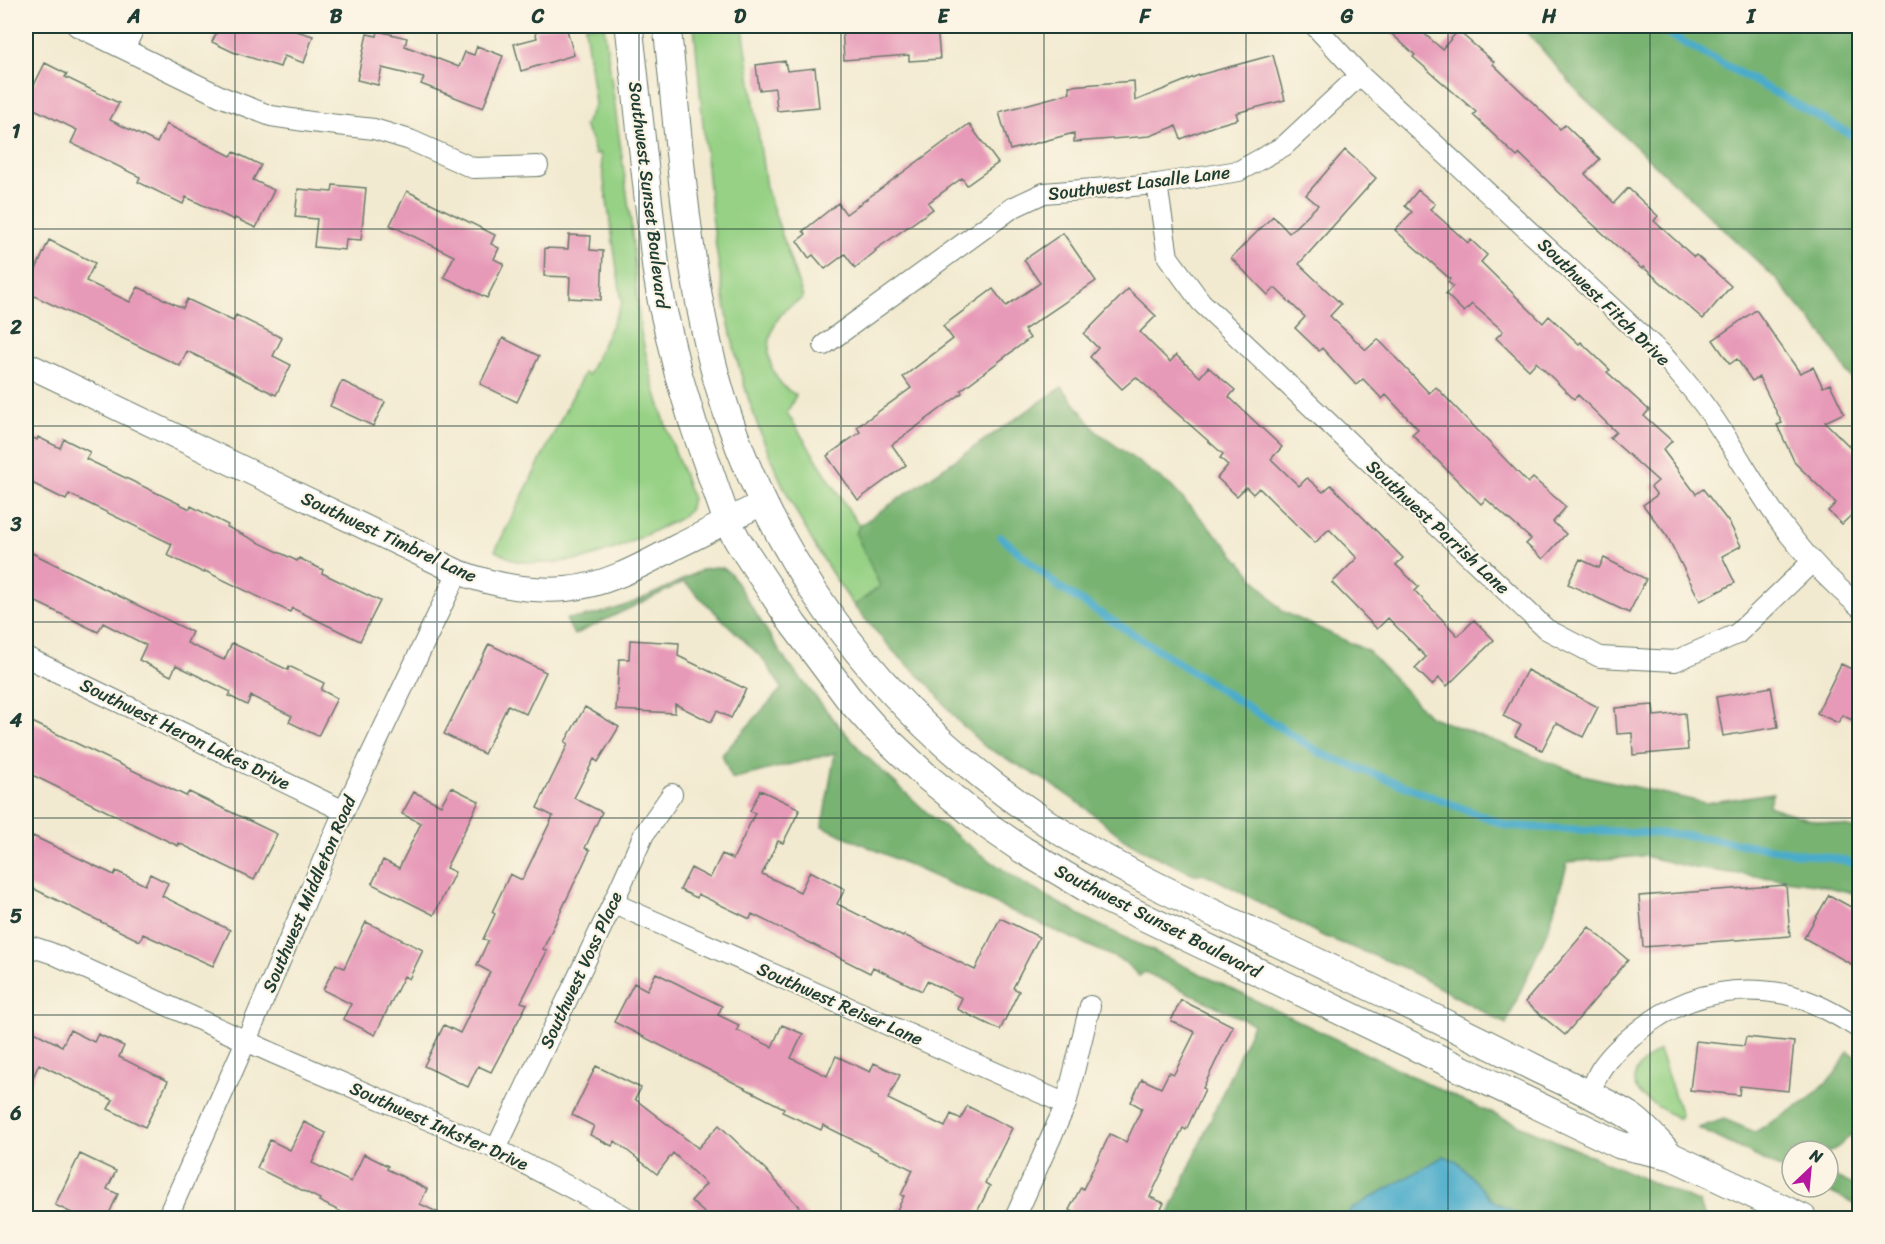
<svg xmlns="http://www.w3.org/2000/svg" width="1885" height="1244" font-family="Sriracha,sans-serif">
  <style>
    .green { fill: #96d185; stroke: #5a875c; stroke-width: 1.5 }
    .forest { fill: #78b372; stroke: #4c7853; stroke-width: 1.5 }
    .water { fill: #4bacca; stroke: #35747f; stroke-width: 1.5 }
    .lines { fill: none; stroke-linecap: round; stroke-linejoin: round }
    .stream { stroke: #4bacca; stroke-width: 8 }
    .building { fill: #e79ab8 }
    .minor-casing { stroke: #697a6b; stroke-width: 22 }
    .tertiary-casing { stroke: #697a6b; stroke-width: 26 }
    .secondary-casing { stroke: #697a6b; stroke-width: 29 }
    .minor { stroke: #fff; stroke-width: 20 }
    .tertiary { stroke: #fff; stroke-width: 24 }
    .secondary { stroke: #fff; stroke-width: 27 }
    .grid { fill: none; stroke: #1f3d34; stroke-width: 1.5; stroke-opacity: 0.55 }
    .labels { text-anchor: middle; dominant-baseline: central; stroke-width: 4.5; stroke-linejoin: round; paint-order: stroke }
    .street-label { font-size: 18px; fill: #1f3d34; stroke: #fcf5e5 }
    .neatline { fill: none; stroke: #1f3d34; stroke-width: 2 }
    .grid-label { font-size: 20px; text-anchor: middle; font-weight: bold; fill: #1f3d34 }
  </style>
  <rect width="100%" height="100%" fill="#fcf5e5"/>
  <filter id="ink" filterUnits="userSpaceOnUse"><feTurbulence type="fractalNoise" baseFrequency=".0167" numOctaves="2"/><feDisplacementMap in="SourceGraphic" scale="12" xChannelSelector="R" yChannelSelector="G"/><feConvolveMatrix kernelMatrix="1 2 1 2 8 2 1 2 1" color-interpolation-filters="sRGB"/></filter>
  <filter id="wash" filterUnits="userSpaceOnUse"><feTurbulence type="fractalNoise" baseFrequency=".008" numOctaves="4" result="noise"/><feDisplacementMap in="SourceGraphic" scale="24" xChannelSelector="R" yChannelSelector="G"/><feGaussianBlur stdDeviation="1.35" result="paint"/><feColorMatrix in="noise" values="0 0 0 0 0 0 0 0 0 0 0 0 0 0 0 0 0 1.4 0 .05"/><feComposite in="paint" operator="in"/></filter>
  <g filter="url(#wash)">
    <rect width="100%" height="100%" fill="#f2ead0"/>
    <path class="green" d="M585,26H604L631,223L640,329L653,383L666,426L692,498L689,511L679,519L620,547L584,559L549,563H532L516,561L495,551L584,373L588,375L622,303L600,153L595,154L591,139L584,126L595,104Z
      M694,26H741L743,27L766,187L803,298C797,302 789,306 784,311C761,336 764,379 796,395L787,413L859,526L856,534L881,586L854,606C794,522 749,425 729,324C709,226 704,125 694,26Z
      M1659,1050L1681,1115L1679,1119C1645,1099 1608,1084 1659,1050Z"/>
    <path class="forest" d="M1522,26H1859V391L1825,337L1775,278L1580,94Z
      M1062,387L1097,432L1171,486L1226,545L1282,611L1368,651L1429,716L1583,775L1705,803L1773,793L1768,806L1808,819L1859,829V896L1849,892L1816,884L1694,868L1644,856L1568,862L1549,927L1506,1024L1398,965L1323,936L1208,875L1194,874L1146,852L1124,839L1084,807L1050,783L984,746L958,721L930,686L894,652L854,606L880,586L856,534L859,526Z
      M714,567L723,568L731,574L784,658L834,720L865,755L933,818L979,853L1026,885L1091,921L1468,1103L1700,1203L1704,1215L1711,1218H1167L1253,1024L1145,972L1139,976L1126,963L1116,958L822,826L835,753L732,779L722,755L782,688L763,659L684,582L574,635L566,619C617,615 659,591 704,569Z
      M1848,1052L1859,1059V1128L1838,1147L1828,1153V1151H1792V1174L1698,1128L1724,1119L1755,1132L1807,1101L1836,1073Z
      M1828,1173L1859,1188V1206L1819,1187H1828Z"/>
    <path class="water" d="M1444,1156L1457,1161L1492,1200L1526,1218H1345L1351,1209Z"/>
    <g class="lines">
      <path class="stream" d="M1654,26L1852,135L1860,150
        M1001,537L1059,587L1322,754L1508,826L1686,835L1843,860L1860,866"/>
    </g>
    <g id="blocks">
      <path class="building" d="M220,26H280L313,36L304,63L284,56L280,67L233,52L212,42Z
        M551,26H566L574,55L521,71L514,44L537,38L535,30Z
        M842,26H937L940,59L909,61V55L844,60Z
        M1383,26H1415L1442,49L1458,31L1494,62L1493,64L1560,129L1565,125L1600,159L1585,174L1614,203L1628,188L1658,216L1654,221L1694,257L1696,255L1731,286L1703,319L1643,267L1642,269L1574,207L1520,154L1517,157L1473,115L1476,112L1413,57L1415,55Z
        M378,31L407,38L405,46L459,67L465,52L474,55L477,46L503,56L483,108L421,84L424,78L382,68L378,85L357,80L367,34L377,36Z
        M1273,55L1285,100L1236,113L1238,119L1214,126L1181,139L1176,126L1150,136L1074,142V133L1010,150L999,112L1070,93L1069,86L1134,81L1135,101L1199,75Z
        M785,61L787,71L815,68L819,107L777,111L775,88L759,90L756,65Z
        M45,63L67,74L65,77L119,103L110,120L157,143L166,124L231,156L234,152L261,165L253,180L274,190L256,228L235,218L234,220L186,197L183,204L138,182L140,177L71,143L77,130L26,105V81L34,85Z
        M969,124L998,163L967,185L962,178L928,203L933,209L875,250L876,251L855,268L845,254L825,269L813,255L809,258L797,241L806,234L803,231L838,203L846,214Z
        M1345,150L1376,178L1299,264L1341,304L1330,316L1366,350L1378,339L1429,393L1436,387L1528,483L1533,478L1566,507L1553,522L1566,534L1543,559L1526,544L1531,539L1486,499L1481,504L1427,450L1412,434L1418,429L1386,395L1382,399L1363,379L1356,385L1322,348L1319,351L1295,328L1305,317L1275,288L1268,295L1231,258L1273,216L1289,233L1318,205L1306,195Z
        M333,185L366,188L361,240L346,239L345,250L314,247L317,219L295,217L298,189L332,192Z
        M1418,190L1435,204L1430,209L1468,243L1471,240L1487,255L1481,262L1543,323L1549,316L1579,344L1581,342L1610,370L1607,372L1649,410L1644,416L1672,441L1663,450L1696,494L1703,489L1730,524L1741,546L1722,556L1735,583L1700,601L1667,536L1643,505L1657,495L1651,487L1658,481L1610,438L1616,432L1578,395L1574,399L1536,362L1529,370L1496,338L1503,331L1472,304L1464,312L1446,294L1453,286L1448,282L1450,279L1395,230L1412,212L1405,206Z
        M407,191L495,235L491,244L499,248L494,259L504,264L487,298L444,277L454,256L390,225Z
        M1063,233L1096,281L1024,330L1030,338L961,390L962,393L892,445L906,465L858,500L827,456L860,432L857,427L911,388L903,377L953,339L943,326L993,289L1006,306L1040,283L1024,260Z
        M569,235L591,236L590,250L603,251L601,300L569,298L570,277L544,276L545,248L568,249Z
        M49,240L95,263L86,281L130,302L138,287L183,308L187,299L233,321L236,315L282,338L273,356L291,365L276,395L187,351L180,366L26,292Z
        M1128,289L1156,316L1140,332L1170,362L1176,355L1200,377L1208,367L1235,390L1229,397L1282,447L1271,459L1299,486L1307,478L1323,492L1331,485L1403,558L1396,565L1419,587L1415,591L1458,636L1474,620L1494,640L1447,686L1439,678L1432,685L1415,668L1426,657L1388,618L1377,629L1332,583L1357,558L1329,529L1315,543L1259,488L1253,494L1246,487L1237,496L1217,478L1228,465L1220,458L1223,454L1136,377L1122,389L1090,357L1098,348L1084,334Z
        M1756,310L1800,373L1813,367L1823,387L1830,384L1844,413L1825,422L1860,457V507L1842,524L1828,511L1836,503L1795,463L1777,425L1782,423L1759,377L1752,381L1737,359L1730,364L1713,340Z
        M503,338L539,356L517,402L480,384Z
        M342,381L385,402L373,426L330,406Z
        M26,434L37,440L38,437L60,448L64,439L90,452L86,459L190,509L191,506L228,525L227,527L297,561L299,558L323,570L322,573L380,601L360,641L292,608L290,612L205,571L204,573L167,555L172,544L69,494L66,500L26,480Z
        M26,550L192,632L187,643L224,660L232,643L288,670L289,666L324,683L321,690L337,698L318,736L289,722L292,716L251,696L247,705L229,696L231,692L176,665L171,676L139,660L146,645L103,623L98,632L26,597Z
        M1604,558L1646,579L1629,613L1568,584L1580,559L1599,568Z
        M630,640L679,643L678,656L746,689L731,718L717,711L711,722L675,704V713L616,710L619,659H629Z
        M489,644L546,672L526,714L508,705L484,754L444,734Z
        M1841,664L1860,673V724L1842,715L1838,723L1817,713Z
        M1527,670L1598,707L1583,737L1556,723L1542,750L1515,736L1521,725L1503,716Z
        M1771,687L1778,727L1723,736L1716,697Z
        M1653,705L1654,716L1685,713L1688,750L1633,755L1632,733L1617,734L1615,708Z
        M585,707L619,727L598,762L594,759L574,798L602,812L585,848L590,850L543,949L547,951L521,1002L527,1004L491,1072L478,1066L468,1087L424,1066L444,1025L460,1033L490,972L477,965L488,941L483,939L495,914L492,912L510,874L522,880L553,816L537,808L568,744L565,742Z
        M26,719L186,796L189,792L277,834L254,880L179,843L178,846L26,772Z
        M451,787L479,801L446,868L455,872L434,915L372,884L383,860L399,868L421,823L402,814L414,792L441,805Z
        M760,790L800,809L783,843L778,841L762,874L800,892L810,871L845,889L837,904L903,937L904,935L975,970L1000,918L1039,937L1013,988L1019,991L1000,1030L957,1009L962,998L927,981L922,991L873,967L870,973L752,914L750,919L698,894L697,898L680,890L691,868L710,878L722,854L733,859L755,813L750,811Z
        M33,836L114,875L116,871L145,885L150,874L168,883L162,896L230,930L213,966L143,934L140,941L26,885V852Z
        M1786,885L1790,936L1643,947L1639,896Z
        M1829,895L1860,912V969L1804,938Z
        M366,922L423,950L409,979L404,976L375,1035L343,1019L351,1004L323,990L336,964L344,968Z
        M1589,927L1628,960L1565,1035L1525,1002Z
        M656,973L722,1006L718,1015L739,1025L737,1030L772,1047L782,1025L803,1034L791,1058L827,1076L836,1056L870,1072L874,1063L900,1075L888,1099L945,1127L951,1114L961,1119L967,1106L1012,1128L985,1183L990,1186L974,1218H893L904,1196L901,1195L913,1170L823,1125L821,1130L782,1112L784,1108L614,1022L634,983L647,990Z
        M1181,1000L1233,1026L1203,1088L1205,1089L1186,1130L1183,1128L1150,1197L1164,1203L1156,1218H1087L1069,1210L1081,1187L1083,1189L1110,1134L1126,1142L1142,1108L1131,1102L1142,1079L1161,1088L1169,1072L1174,1074L1195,1032L1171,1021Z
        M26,1028L62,1046L70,1030L94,1042L98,1034L124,1046L119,1057L168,1081L145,1127L108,1109L113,1100L39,1064L26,1093Z
        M1746,1037L1794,1042L1789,1091L1740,1086L1739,1095L1690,1090L1696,1041L1744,1046Z
        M596,1066L641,1088L635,1099L698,1148L719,1125L766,1170L809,1218H710L691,1201L706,1184L673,1153L657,1174L615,1141L612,1146L590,1135L594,1126L572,1115Z
        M304,1122L326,1133L312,1163L351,1182L364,1154L388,1166L387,1169L427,1189L420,1204L449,1218H353L319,1201L320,1199L257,1168L270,1140L290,1150Z
        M80,1154L116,1171L107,1189L118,1194L107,1218H82L55,1205Z"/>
    </g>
  </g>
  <g filter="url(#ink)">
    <use href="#blocks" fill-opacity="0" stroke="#697a6b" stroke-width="1.5"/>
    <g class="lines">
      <defs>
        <path id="minor" d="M77,26L222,97L271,116L311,122L374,129L410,140L473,168L538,166
          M1315,26L1360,75L1662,354C1680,375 1699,396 1714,419C1740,457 1761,498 1789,534C1810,561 1834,585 1860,607
          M124,49L135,26
          M1157,184L1168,257L1201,302L1546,629L1600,657L1675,661L1737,634L1812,562
          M824,345L1012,208L1044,193L1157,184L1239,171L1284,146L1360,75
          M26,657L344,811
          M613,903L1066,1104
          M26,947H33L51,953L275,1054L496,1149L610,1208L628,1218
          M1589,1095C1592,1088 1595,1081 1598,1074C1606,1059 1619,1047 1632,1036C1676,998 1727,983 1785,994C1812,1000 1836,1014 1860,1029
          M496,1149L613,903L644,834L672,794
          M167,1218L246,1041L344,811L458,572
          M1015,1218L1066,1104L1090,1006"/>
        <path id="tertiary" d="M26,364L458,572C493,585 528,592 566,589C605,586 642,565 676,547C705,533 733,518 762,503"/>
        <path id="secondary" d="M629,26L656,269L662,305L678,373L693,423L727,521L738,541L793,624L849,699L874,727L927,777L988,826L1023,850L1098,895L1620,1145L1671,1156L1803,1218
          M667,26C678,128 684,233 706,335C749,536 873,708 1044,821C1132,880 1233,921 1328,967C1398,1000 1466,1033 1535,1068C1566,1083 1600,1098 1630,1116C1645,1126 1658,1143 1671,1156"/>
      </defs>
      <use href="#minor" class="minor-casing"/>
      <use href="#tertiary" class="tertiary-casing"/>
      <use href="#secondary" class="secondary-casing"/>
      <use href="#minor" class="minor"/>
      <use href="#tertiary" class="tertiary"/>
      <use href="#secondary" class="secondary"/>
    </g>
  </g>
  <path class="grid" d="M235,26V1218M437,26V1218M639,26V1218M841,26V1218M1044,26V1218M1246,26V1218M1448,26V1218M1650,26V1218M26,229H1860M26,426H1860M26,622H1860M26,818H1860M26,1015H1860"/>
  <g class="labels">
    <g class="street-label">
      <text transform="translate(1139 183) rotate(-7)">Southwest Lasalle Lane</text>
      <text transform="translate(649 195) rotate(83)">Southwest Sunset Boulevard</text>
      <text transform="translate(1604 302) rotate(44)">Southwest Fitch Drive</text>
      <text transform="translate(1438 527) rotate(43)">Southwest Parrish Lane</text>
      <text transform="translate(389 537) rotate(25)">Southwest Timbrel Lane</text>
      <text transform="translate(185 734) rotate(26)">Southwest Heron Lakes Drive</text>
      <text transform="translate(309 894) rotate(-67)">Southwest Middleton Road</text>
      <text transform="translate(1158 921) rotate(27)">Southwest Sunset Boulevard</text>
      <text transform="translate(581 970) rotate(-65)">Southwest Voss Place</text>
      <text transform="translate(840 1004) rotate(24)">Southwest Reiser Lane</text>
      <text transform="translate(439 1126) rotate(24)">Southwest Inkster Drive</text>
    </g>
  </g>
  <rect width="1885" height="1244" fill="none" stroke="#fcf5e5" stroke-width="66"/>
  <g transform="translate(1810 1169) rotate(26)"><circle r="28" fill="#fcf5e5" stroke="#a4ab9e" stroke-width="1.5"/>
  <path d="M0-4.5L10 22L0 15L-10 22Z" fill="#b5179e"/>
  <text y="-9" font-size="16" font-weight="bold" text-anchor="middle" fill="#1f3d34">N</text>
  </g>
  <rect x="33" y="33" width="1819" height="1178" class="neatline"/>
  <g class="grid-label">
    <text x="134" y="23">A</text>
    <text x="336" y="23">B</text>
    <text x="538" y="23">C</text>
    <text x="740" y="23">D</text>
    <text x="943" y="23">E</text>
    <text x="1145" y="23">F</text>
    <text x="1347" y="23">G</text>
    <text x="1549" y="23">H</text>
    <text x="1751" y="23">I</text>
    <text x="16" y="138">1</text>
    <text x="16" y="334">2</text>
    <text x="16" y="531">3</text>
    <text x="16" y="727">4</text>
    <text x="16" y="923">5</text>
    <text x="16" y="1120">6</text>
  </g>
</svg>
